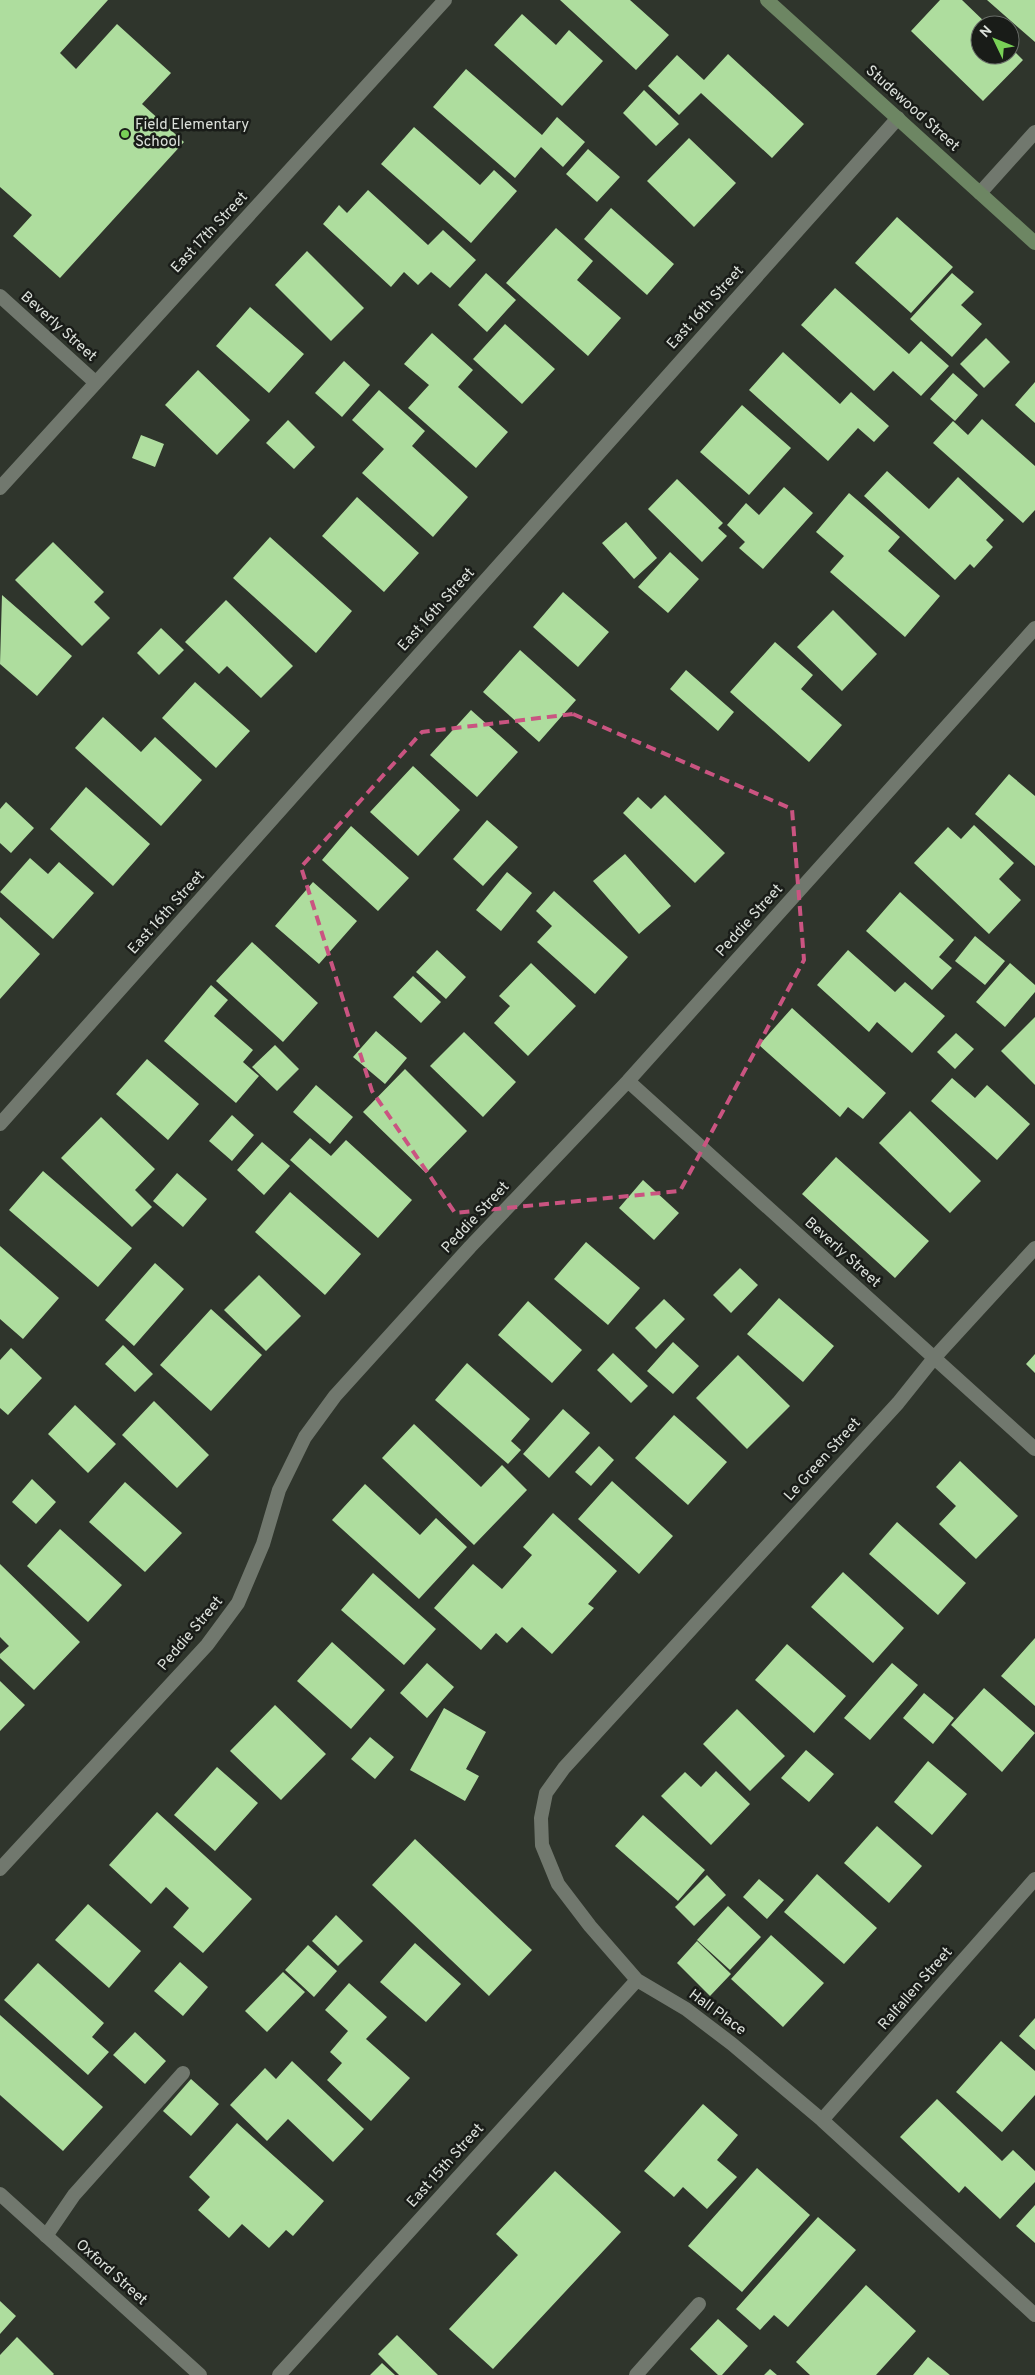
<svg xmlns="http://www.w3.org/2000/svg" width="1035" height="2375" font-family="Overpass,sans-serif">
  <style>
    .building { fill: #aedd9e }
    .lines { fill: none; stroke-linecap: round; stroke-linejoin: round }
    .service { stroke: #71786e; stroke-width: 14 }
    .minor { stroke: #71786e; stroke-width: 14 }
    .secondary { stroke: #6d8663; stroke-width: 14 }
    .marked { fill: none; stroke: #ca5481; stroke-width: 4; stroke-dasharray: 10 6; stroke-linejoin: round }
    .poi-dot { fill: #79d157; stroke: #191c18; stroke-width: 2 }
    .labels { text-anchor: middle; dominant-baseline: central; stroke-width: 5; stroke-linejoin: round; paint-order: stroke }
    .street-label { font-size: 15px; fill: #dce1db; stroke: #191c18 }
    .poi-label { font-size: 15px; fill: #dce1db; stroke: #191c18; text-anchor: start }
  </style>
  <rect width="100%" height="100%" fill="#2f352c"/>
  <path class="building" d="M0,0H108L60,53L76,69L117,24L171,73L142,104L184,142L60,278L13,236L32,215L0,187Z
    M560,0H630L669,35L636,70Z
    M940,0H962L988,25H980V55H1010V47L1023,60L983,101L911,31Z
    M987,0H1035V42Z
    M522,14L556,45L569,30L603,61L562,106L494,45Z
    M728,54L804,124L772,158L701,93L679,115L648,86L677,55L704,80Z
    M466,69L542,135L557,117L585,142L563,167L541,147L515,178L433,107Z
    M644,90L679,124L656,146L623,113Z
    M414,127L480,185L494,170L517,191L471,243L381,164Z
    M689,138L736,183L694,227L647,181Z
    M588,149L620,177L597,202L566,174Z
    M368,190L428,245L443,230L476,260L450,288L431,272L418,285L404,272L391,287L323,224L339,205L347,213Z
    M611,208L674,264L647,295L584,239Z
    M897,217L953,267L911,313L855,263Z
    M556,228L593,261L577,280L621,318L588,356L506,283Z
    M307,251L364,308L331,341L275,285Z
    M486,273L516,300L487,332L458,305Z
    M952,273L974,292L961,305L982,324L952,357L910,319Z
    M835,288L909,354L921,341L949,366L921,396L893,371L874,391L801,325Z
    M250,307L304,354L269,393L216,346Z
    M505,324L555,369L522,404L473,359Z
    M432,333L473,370L458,387L508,432L476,468L408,408L429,385L404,364Z
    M986,338L1010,362L984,388L960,364Z
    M783,352L840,404L851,392L889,426L874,442L858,428L828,461L749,390Z
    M344,361L370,385L342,417L315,393Z
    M198,370L250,420L217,455L165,405Z
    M953,373L978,395L955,421L930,399Z
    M1035,382V423L1015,405Z
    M379,390L425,431L412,446L468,497L433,537L362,473L384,449L352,420Z
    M742,405L791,448L749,495L700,452Z
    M982,419L1035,466V510L1023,523L933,443L953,421L968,435Z
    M288,420L315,447L294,469L266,443Z
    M141,435L164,444L155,467L132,458Z
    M887,471L929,509L958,477L1004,520L986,540L993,547L974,568L970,564L955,580L864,496Z
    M677,479L723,523L718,528L727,536L702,562L648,509Z
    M784,487L813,513L763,569L739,548L745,542L727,525L746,503L759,515Z
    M849,493L900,537L888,551L940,596L905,637L830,572L844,556L816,532Z
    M357,497L419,553L384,592L322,536Z
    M626,522L657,558L634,579L602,543Z
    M270,537L352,611L316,653L233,578Z
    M53,542L104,592L94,602L110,618L82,646L15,580Z
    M670,552L699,579L668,613L638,587Z
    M563,592L609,632L578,667L533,627Z
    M2,595L72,656L37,696L0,664Z
    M226,600L293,666L261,698L227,666L219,674L185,642Z
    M833,610L877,654L842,691L797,647Z
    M161,628L184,650L159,675L137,653Z
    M775,642L813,675L801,689L842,725L809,762L730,692Z
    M520,650L576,700L539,742L483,692Z
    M686,670L734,712L718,731L670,689Z
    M195,682L250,731L216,768L162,718Z
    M471,710L518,752L477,797L430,755Z
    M103,717L141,752L155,737L202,780L161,826L75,748Z
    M413,766L460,810L418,856L370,812Z
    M1009,774L1035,796V866L975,814Z
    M86,787L150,844L113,886L50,829Z
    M665,795L725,853L695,883L623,813L638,797L651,809Z
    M6,802L34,828L11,853L0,843V809Z
    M487,820L518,847L483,886L453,859Z
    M974,825L1014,863L999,879L1021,900L989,934L914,863L948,827L961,839Z
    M351,826L409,878L378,911L322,860Z
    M625,854L671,906L639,934L593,881Z
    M30,858L48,874L59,862L94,893L53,939L0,892Z
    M507,872L532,893L501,931L476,910Z
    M313,882L357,921L319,964L275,926Z
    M554,891L628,957L595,994L537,942L552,926L536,911Z
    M900,892L954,940L939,957L952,968L932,990L866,931Z
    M0,917L40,954L0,999Z
    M975,936L1005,961L985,985L955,961Z
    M252,942L318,1003L283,1042L216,981Z
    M437,950L466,977L446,999L416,972Z
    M848,950L895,992L905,982L945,1016L912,1053L877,1022L869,1032L817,985Z
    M531,963L576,1006L528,1056L494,1023L510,1006L499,996Z
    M1010,963L1035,985V992L1005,1027L976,1002Z
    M413,976L441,1002L421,1023L393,997Z
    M211,985L228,1000L214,1016L253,1050L243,1062L259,1076L236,1103L164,1041Z
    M792,1008L886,1093L863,1119L848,1107L840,1117L759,1045Z
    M1035,1017V1085L1001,1051Z
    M376,1031L407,1058L385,1084L353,1057Z
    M464,1032L516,1082L483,1117L430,1066Z
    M956,1033L974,1049L955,1069L937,1052Z
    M275,1045L299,1069L277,1091L252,1067Z
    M147,1059L199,1104L168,1140L116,1094Z
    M405,1069L467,1131L426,1173L363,1112Z
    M952,1078L975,1098L987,1085L1030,1124L997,1160L931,1101Z
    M316,1085L353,1117L330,1144L293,1112Z
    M910,1111L981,1181L950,1213L879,1143Z
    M232,1115L254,1135L232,1161L209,1141Z
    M101,1117L155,1169L135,1190L152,1207L132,1227L61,1158Z
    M310,1138L331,1156L346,1140L412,1200L378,1238L290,1160Z
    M262,1142L290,1166L264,1195L237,1170Z
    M836,1157L929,1241L895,1278L802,1194Z
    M43,1171L132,1248L98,1287L9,1210Z
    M177,1173L207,1199L183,1227L153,1201Z
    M643,1180L679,1213L654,1240L619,1208Z
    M290,1192L361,1254L325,1295L255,1232Z
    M586,1242L640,1288L608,1325L554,1279Z
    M0,1246L59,1298L23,1339L0,1319Z
    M155,1263L184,1289L134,1346L105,1320Z
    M740,1268L758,1285L731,1313L713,1295Z
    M259,1275L301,1316L266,1351L224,1310Z
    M779,1298L834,1346L803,1382L747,1334Z
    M664,1299L685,1319L656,1349L635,1328Z
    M528,1301L582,1350L552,1383L498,1335Z
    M211,1309L262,1355L211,1411L160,1365Z
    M673,1342L699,1366L673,1394L647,1371Z
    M123,1345L153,1374L135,1392L105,1364Z
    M11,1348L42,1378L8,1415L0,1408V1360Z
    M613,1353L648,1386L631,1403L597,1370Z
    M1035,1354V1373L1026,1364Z
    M738,1355L790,1406L747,1449L696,1398Z
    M467,1363L530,1419L511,1441L521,1450L508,1464L435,1400Z
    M154,1401L209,1455L177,1488L122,1435Z
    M75,1405L116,1444L88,1473L48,1434Z
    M563,1409L590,1433L549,1478L523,1454Z
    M674,1415L727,1462L688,1505L635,1458Z
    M414,1424L481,1487L502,1465L527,1490L474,1545L382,1458Z
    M599,1446L614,1460L591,1486L575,1472Z
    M960,1461L1018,1516L976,1559L939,1524L956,1506L936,1487Z
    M32,1479L56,1502L36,1524L12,1502Z
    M612,1481L673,1536L639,1574L578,1519Z
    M125,1482L182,1533L145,1572L89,1522Z
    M365,1484L420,1535L436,1518L467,1547L419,1599L332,1520Z
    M553,1513L617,1571L588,1604L594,1608L552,1654L522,1627L507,1643L496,1633L481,1650L434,1608L473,1564L502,1589L532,1555L523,1547Z
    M897,1522L966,1583L938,1615L869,1554Z
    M60,1529L122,1585L88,1622L27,1566Z
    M0,1564L80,1642L34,1690L0,1658V1654L9,1646L0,1637Z
    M843,1572L904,1628L873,1663L811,1607Z
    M373,1573L436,1629L404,1665L341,1610Z
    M1035,1638V1706L1001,1676Z
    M332,1642L385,1690L351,1729L297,1681Z
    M787,1644L846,1696L814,1733L755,1680Z
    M427,1663L454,1687L427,1718L400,1693Z
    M892,1663L918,1685L870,1740L844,1718Z
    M0,1681L25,1705L0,1731Z
    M984,1688L1035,1733L1002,1772L951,1725Z
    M924,1693L954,1718L933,1744L903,1718Z
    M275,1705L326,1754L281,1800L230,1751Z
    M444,1708L486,1732L466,1769L479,1776L465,1801L410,1770Z
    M737,1709L785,1756L750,1791L703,1744Z
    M370,1737L394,1757L375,1779L351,1759Z
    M806,1750L834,1774L809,1802L781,1778Z
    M928,1761L967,1794L932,1835L894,1802Z
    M217,1767L258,1803L215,1851L174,1815Z
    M716,1771L750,1804L711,1845L661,1796L685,1772L701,1787Z
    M157,1812L252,1899L203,1953L173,1927L189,1908L166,1887L151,1904L109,1865Z
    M643,1815L705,1870L678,1901L615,1846Z
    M877,1826L922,1866L889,1903L844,1863Z
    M415,1839L532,1950L489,1996L372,1885Z
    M817,1874L877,1928L844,1964L784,1912Z
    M707,1875L726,1895L694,1926L675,1907Z
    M759,1879L784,1900L767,1919L743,1897Z
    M88,1904L141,1951L109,1988L55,1940Z
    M728,1906L761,1937L730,1970L697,1940Z
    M336,1915L363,1941L338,1966L312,1941Z
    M771,1935L824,1983L783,2027L731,1979Z
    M697,1941L731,1974L710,1996L677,1963Z
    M415,1943L461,1984L426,2022L380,1982Z
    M308,1945L337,1971L314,1997L285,1970Z
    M180,1962L208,1987L183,2016L154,1991Z
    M38,1963L104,2023L92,2037L109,2052L88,2075L4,2000Z
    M283,1972L305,1992L267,2032L245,2011Z
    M349,1983L387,2017L366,2039L410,2078L371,2121L327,2080L342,2063L330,2052L348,2031L325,2010Z
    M0,2015L103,2107L63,2151L0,2095Z
    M1035,2018V2050L1019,2036Z
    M135,2032L166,2061L145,2084L113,2055Z
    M1001,2041L1035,2071V2095L1002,2132L956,2092Z
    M292,2061L364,2129L333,2162L288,2119L267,2141L230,2105L265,2068L276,2079Z
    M191,2079L219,2104L191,2136L163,2111Z
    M937,2099L1002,2161L1013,2150L1035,2171V2182L1000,2219L965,2186L959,2193L900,2137Z
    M703,2104L738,2135L717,2160L737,2177L707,2209L683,2187L674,2197L644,2171Z
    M237,2123L324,2201L293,2236L286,2230L269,2248L242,2224L229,2238L198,2210L210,2197L189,2177Z
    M757,2168L810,2215L742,2292L688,2246Z
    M555,2171L621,2232L493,2369L449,2329L518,2255L496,2234Z
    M1035,2205V2243L1016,2226Z
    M818,2217L856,2250L788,2327L774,2315L760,2330L736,2309Z
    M866,2285L916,2331L876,2375H810L796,2362Z
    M0,2301L16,2316L0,2334Z
    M718,2319L748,2346L722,2375H718L690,2349Z
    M397,2335L438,2375H399L378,2354Z
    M17,2337L54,2374L53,2375H0V2355Z
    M928,2357L950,2375H913Z
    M382,2363L395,2375H370Z
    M770,2369L777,2375H764Z"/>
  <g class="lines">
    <path class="service" d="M46,2236L74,2195L183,2073
      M636,2375L699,2304"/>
    <path class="minor" d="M980,193L1035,132
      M0,296L95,382
      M0,488L445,0
      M628,1081L1035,1449
      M0,1124L898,118
      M1035,1248L934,1358L898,1403L564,1768L546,1793L541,1818L542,1845L558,1884L590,1926L637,1980L686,2009L732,2044L822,2120L1035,2315
      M0,1869L207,1645L238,1603L263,1544L279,1490L305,1437L335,1396L470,1247L628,1081L1035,628
      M822,2120L1035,1879
      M0,2194L200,2375
      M279,2375L637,1980"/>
    <path class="secondary" d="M767,0L1035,243"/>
  </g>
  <path class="marked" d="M573,714L792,809L804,960L680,1191L455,1213L372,1091L301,867L422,732Z"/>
  <circle class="poi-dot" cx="125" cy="134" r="5"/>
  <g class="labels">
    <g class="street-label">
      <text transform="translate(912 109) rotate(42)">Studewood Street</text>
      <text transform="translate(210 233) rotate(-47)">East 17th Street</text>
      <text transform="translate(706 308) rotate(-48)">East 16th Street</text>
      <text transform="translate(58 327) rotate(42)">Beverly Street</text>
      <text transform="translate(437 610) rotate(-48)">East 16th Street</text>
      <text transform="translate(167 913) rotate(-48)">East 16th Street</text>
      <text transform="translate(750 921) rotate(-48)">Peddie Street</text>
      <text transform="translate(476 1218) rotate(-47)">Peddie Street</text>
      <text transform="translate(842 1253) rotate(42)">Beverly Street</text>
      <text transform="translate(823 1460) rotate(-48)">Le Green Street</text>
      <text transform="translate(191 1634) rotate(-50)">Peddie Street</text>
      <text transform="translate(916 1989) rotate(-49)">Ralfallen Street</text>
      <text transform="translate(717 2013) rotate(36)">Hall Place</text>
      <text transform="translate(446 2166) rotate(-48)">East 15th Street</text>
      <text transform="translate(111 2273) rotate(42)">Oxford Street</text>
    </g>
    <g class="poi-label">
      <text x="135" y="125">Field Elementary<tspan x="135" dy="17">School</tspan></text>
    </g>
  </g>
  <g transform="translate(995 40) rotate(313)"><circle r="24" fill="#191c18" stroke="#676b66"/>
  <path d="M0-4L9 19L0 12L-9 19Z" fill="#79d157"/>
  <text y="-8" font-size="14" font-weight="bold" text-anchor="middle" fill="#dce1db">N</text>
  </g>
</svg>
